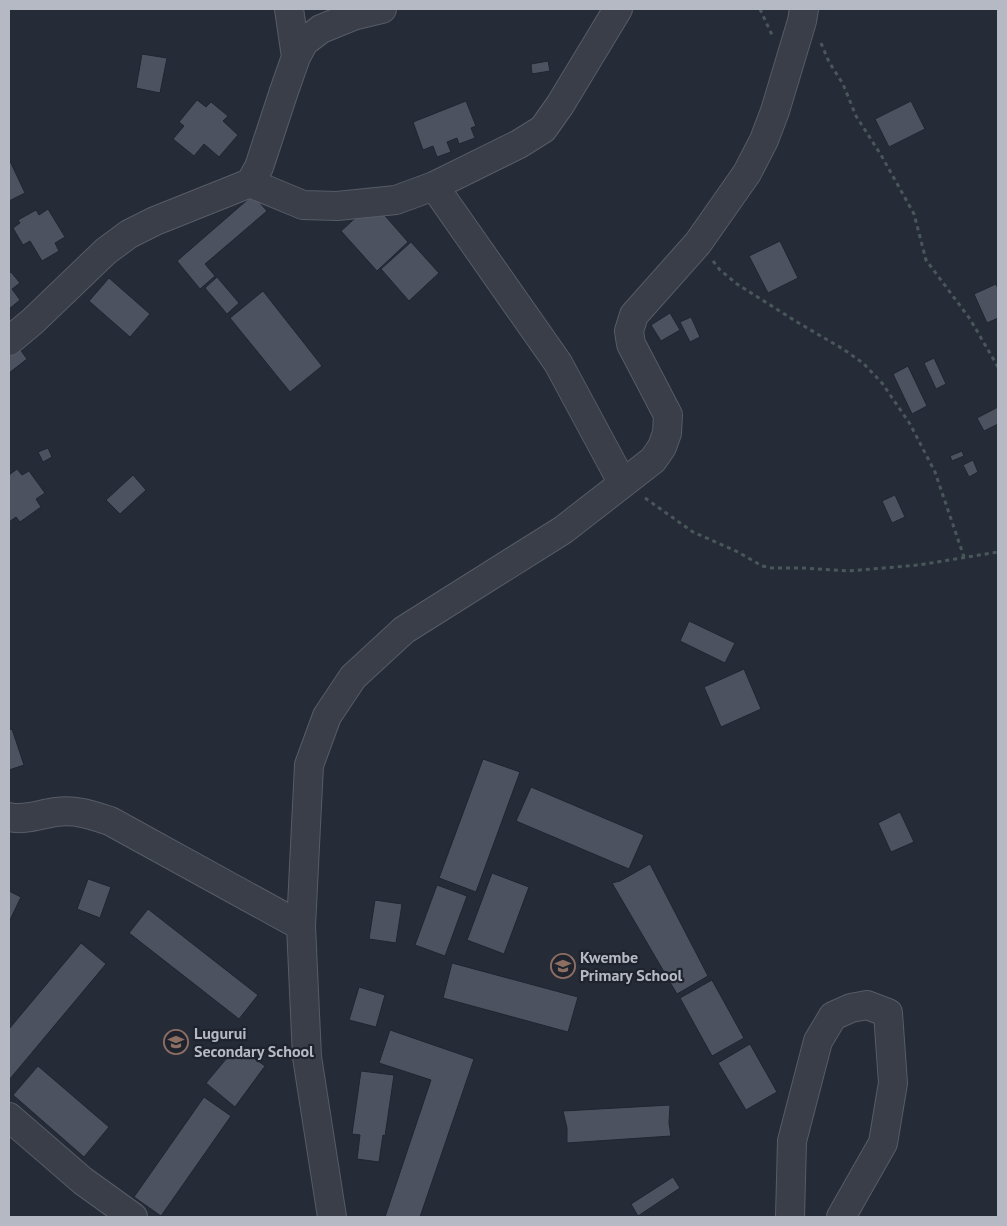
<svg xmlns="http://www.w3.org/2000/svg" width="1007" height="1226" font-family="'PT Sans',sans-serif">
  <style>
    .building { fill: #4c5260; stroke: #202530 }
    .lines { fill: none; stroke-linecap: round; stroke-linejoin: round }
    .minor-casing { stroke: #575c67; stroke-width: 30 }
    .path { stroke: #49575a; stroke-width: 3; stroke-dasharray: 4 4; stroke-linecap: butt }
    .minor { stroke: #393e49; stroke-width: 28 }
    .labels { text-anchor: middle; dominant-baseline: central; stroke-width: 4.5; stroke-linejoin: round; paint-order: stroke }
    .poi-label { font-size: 16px; font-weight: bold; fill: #b4b9c4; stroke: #1e232e; text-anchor: start }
  </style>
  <rect width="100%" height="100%" fill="#252c38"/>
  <path class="building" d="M142,54L167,58L160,93L136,88Z
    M548,61L550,71L532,74L531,64Z
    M197,100L206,107L211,102L228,116L223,121L238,135L219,157L204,144L194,156L173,139L184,126L179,122Z
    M466,101L476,126L471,128L475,138L459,144L457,138L447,142L451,152L437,157L433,146L423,150L413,122Z
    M911,101L925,129L889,147L875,119Z
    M9,159L25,193L9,201Z
    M253,195L267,211L205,264L215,276L200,289L177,261Z
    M373,202L408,242L377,271L341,231Z
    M48,209L65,237L55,243L59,251L42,261L30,241L23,245L13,228L20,223L18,220L36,210L39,215Z
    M780,241L798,278L768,293L749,256Z
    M411,242L439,273L409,301L381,269Z
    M11,272L20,283L12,289L20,300L9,309V273Z
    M217,277L239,303L227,314L205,288Z
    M109,278L150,314L130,337L89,301Z
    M996,284L998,289V318L987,323L974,294Z
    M263,291L322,366L290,392L230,318Z
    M670,313L680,330L661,341L651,325Z
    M691,317L700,337L690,342L680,322Z
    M16,344L27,359L9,373V349Z
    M934,358L946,384L936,389L924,363Z
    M908,366L927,406L912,414L893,374Z
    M998,407V424L984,431L977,418Z
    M48,448L52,457L43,462L38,452Z
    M962,451L964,456L952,461L950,456Z
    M973,460L978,472L969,477L963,465Z
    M17,469L22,475L29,471L45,493L36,499L41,507L20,522L16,517L9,522V475Z
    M133,475L146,490L120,514L106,500Z
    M895,495L905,517L892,523L882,501Z
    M689,621L735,643L725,663L680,641Z
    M744,669L761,709L721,727L704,687Z
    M12,729L24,765L9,770V730Z
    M483,759L520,772L476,892L439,878Z
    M531,787L644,835L629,869L516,821Z
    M900,812L914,842L891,852L878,823Z
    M650,864L708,976L677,994L612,883L620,881Z
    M492,873L529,887L504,954L467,940Z
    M88,879L111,887L100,918L77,909Z
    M437,885L467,896L445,956L415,945Z
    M9,891L21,897L9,922Z
    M375,900L402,904L396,943L369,939Z
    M148,909L258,995L239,1019L129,933Z
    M81,943L106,964L9,1080V1029Z
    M452,963L578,997L568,1032L443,998Z
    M712,980L744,1038L712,1056L680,998Z
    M359,987L385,995L376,1027L349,1020Z
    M390,1030L474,1059L420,1217H385L431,1080L379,1063Z
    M750,1044L777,1092L746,1110L718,1063Z
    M237,1046L265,1066L235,1107L206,1083Z
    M38,1066L109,1127L84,1157L13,1095Z
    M361,1071L394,1075L385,1136L383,1135L379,1162L357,1159L360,1135L352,1134Z
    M204,1097L231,1116L161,1216L134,1197Z
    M670,1105L669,1123L671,1136L567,1143V1128L563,1111Z
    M673,1177L680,1188L638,1216L631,1204Z"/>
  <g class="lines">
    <defs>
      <path id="minor" d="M289,9L296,57
        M250,183L303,205L337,206L396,200L434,186L519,144L543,129L560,105L618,9
        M434,186L558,363L622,482
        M9,341L33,321L106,251L129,234L155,221L250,183L259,167L284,91L296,57L304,42L321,29L353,16L382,9
        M9,817C25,821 40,814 56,812C75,809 92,815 110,821L301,926
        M9,1117L83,1181L133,1217
        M332,1217L307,1057L301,926L309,765L327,716L353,677L404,630L563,530L653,460L662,447L667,433L668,415L631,344L629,331L634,315L698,243L747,173L764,140L775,111L802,21L804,9
        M790,1217L792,1141L818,1041L833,1016L851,1008L867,1005L888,1013L893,1083L883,1143L841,1217"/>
    </defs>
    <use href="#minor" class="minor-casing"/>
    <path class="path" d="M760,9L772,35
      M821,43L829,62L843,84L856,116L881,155L914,214L926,260L970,319L998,367
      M713,261L720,270L737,284L797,322L843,349L863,363L882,383L910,424L935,472L964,557
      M645,498L693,532L738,552L762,566L772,568H803L848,571L919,565L998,552"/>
    <use href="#minor" class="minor"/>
  </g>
  <defs>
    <symbol id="school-ring" viewBox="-11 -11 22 22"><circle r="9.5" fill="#1e232e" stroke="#8d6e63" stroke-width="1.5"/><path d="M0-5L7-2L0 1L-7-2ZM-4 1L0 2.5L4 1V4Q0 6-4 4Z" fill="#8d6e63"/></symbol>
  </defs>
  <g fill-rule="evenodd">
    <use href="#school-ring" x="549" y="952" width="28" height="28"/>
    <use href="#school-ring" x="162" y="1028" width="28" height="28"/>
  </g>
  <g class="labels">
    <g class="poi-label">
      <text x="580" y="957">Kwembe<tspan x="580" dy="18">Primary School</tspan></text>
      <text x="194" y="1033">Lugurui<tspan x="194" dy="18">Secondary School</tspan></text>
    </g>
  </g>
  <rect width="1007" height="1226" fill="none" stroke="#b4b9c4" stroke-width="20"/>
</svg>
